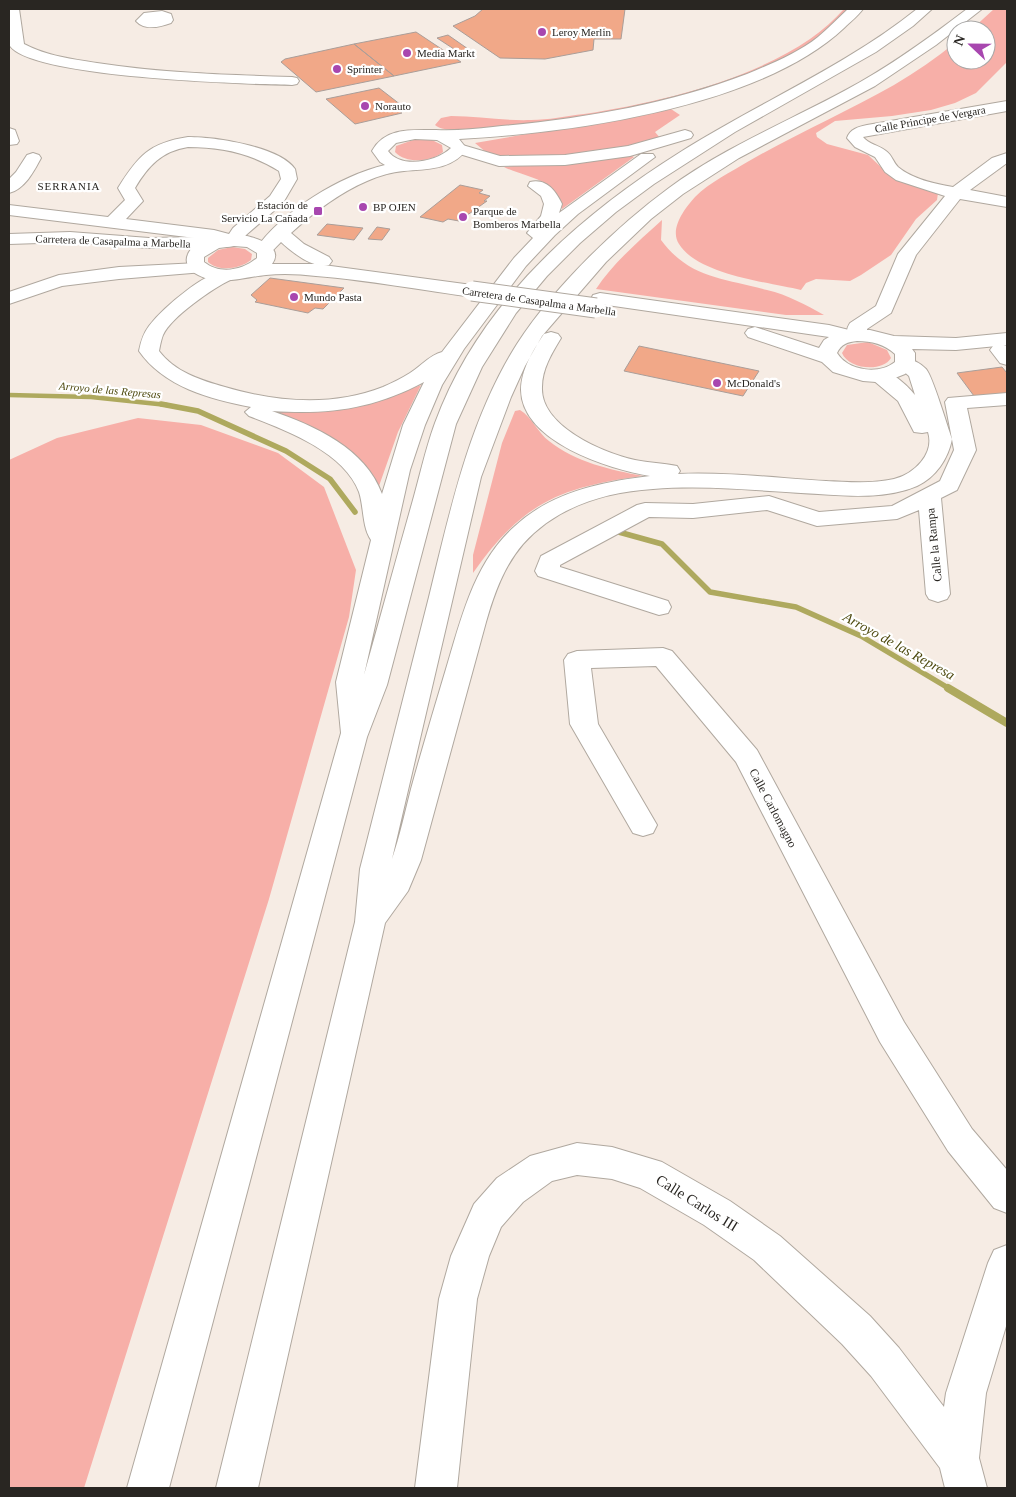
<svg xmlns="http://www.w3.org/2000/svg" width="1016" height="1497" font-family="Georgia,serif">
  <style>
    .green { fill: #f7afa8 }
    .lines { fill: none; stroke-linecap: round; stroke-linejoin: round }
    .stream-far2 { stroke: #aea95e; stroke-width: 4.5 }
    .stream-far1 { stroke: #aea95e; stroke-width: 5.5 }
    .stream { stroke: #aea95e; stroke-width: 8 }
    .building { fill: #f1a888; stroke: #aa9e99 }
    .minor-casing { stroke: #b0a89f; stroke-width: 2 }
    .major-casing { stroke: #b0a89f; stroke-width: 2 }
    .highway-casing { stroke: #b0a89f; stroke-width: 2 }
    .minor { fill: #fff; fill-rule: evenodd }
    .major { fill: #fff; fill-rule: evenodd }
    .highway { fill: #fff; fill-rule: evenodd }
    .major-bridge-casing { stroke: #b0a89f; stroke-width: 21; stroke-linecap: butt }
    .major-bridge { stroke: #fff; stroke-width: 19 }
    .poi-dot { fill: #a847af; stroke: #fff; stroke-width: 2 }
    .labels { text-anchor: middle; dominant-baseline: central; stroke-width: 4.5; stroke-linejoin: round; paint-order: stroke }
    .far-poi-label { font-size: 11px; fill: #292622; stroke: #fff; text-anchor: start }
    .far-street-label { font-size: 11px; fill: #292622; stroke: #fff }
    .far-neighbourhood-label { font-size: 11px; letter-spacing: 1px; fill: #292622; stroke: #fff }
    .far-water-label { font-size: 11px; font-style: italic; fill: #4d490e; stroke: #fff }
    .street-label { font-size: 12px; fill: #292622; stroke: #fff }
    .water-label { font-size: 14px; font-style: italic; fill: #4d490e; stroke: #fff }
    .near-street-label { font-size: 15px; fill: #292622; stroke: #fff }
  </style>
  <rect width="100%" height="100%" fill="#f6ece4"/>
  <path class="green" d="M844,9H850C827,33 801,51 770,65C743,77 713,89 684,96C651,105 454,145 435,125L441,118L451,116C478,116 504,121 531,120C549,120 566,116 584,114C656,103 749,81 810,39C823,30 834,20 844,9Z
    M994,9H1007V62L976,93L955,103L931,110L892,116L835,121L816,133L817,137L827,144L868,155L881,167L898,179L938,193L937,200L916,219L891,255L861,275L850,281L816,279L806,283L801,290C768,282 698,275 679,244C669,229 685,208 695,197C710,182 731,172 749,161C796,134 846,112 894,85C916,72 936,58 956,42V60H986V30H971Z
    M671,109L680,115L655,132L661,139L641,145L564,156L495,155L487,153L475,143Z
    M416,139L432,140L442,145L443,152C431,162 406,164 395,152L396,146Z
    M630,155L634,157L562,209C556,177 528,179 504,167Z
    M662,220L661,240C690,279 724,278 767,290C788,295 806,305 824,315H786L596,289C613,263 639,241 662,220Z
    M232,247L245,249L252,254L251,260C240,269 219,272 208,262V258L218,250Z
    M868,342L887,350L891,358C882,373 848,369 842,353L847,345Z
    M421,385L398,432L379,486L277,415L249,407L356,406L377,401Z
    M520,410C532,417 538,433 549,441C575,462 611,470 643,476C560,487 522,503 473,573V555L502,443L515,411Z
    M138,418L201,425L278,453L324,487L356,570L349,617L269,899L84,1488H9V460L57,438Z"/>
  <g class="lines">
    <path class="stream-far2" d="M9,395L91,397L167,405"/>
    <path class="stream-far1" d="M161,404L198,411L286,451L330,479L355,512
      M615,531L662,544L710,592L796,607L861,636L950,689"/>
    <path class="stream" d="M948,688L1007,723"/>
  </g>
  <path class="building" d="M483,9H625L621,39H594L593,50L545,59L500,58L453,26L475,16Z
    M416,32L461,62L394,76L354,44Z
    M448,35L471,51L460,53L437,38Z
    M354,44L394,76L316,92L281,62L285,59Z
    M379,88L401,105L393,107L402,113L355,124L326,99Z
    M460,185L483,190L479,193L490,196L484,201H487L459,221L448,219L443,222L420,217Z
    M327,224L363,228L354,240L317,235Z
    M377,227L390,229L382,240L368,239Z
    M270,278L344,288L323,309L315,308L308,313L255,302L257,300L251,295Z
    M639,346L759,371L743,396L624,371Z
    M1002,367L1007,373V394L974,396L957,373Z"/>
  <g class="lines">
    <defs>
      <path id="minor" d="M9,9H19L24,44C46,56 73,59 97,63C162,73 227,75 292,77L297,78L299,81L297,84L292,85C247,84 33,78 10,46Z
        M848,9H863C858,16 850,22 844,28C760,107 571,133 459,139L467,149C452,170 427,169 404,171C392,172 378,176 367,181C339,193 314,212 291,233L304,244L329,257L332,261L329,265C313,269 293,253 281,242C273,250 269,257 258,254L255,250C282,211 340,176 385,165L380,162L372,151C385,127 412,130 436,130C455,131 474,129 493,127C580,119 666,105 747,74C771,64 798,53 818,37C829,28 838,18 848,9ZM415,139L437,140L451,148C436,162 401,169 388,151L396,143Z
        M162,11L171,14L173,20L171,23C160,27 145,31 136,21L144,13Z
        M1007,101V111L863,137C868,144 879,145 886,151C892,155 893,162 898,167C912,179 935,184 953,187L992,158L1007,153V163L970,190L1007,197V207L960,199L916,255L891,313L867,329V335L864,339L857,341L850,339C846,334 846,329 850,323L876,306L898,254L945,196L896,180L885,172L875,157L855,147L847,138C850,129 858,127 867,125Z
        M9,128L15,130L19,141L17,144L9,145Z
        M188,137C214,137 279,146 295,169L297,179L283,203L246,235L240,245L226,247L211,240L9,215V205L108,217L125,200L118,188C138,156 149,143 188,137ZM188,147C221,147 251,153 279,171L281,179L270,196L233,228L229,234L214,230L126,219L143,201L135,188C148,166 162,151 188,147Z
        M33,153L39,155L41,158C34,171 25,189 9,193V179L16,172L27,155Z
        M198,263L204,264L207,268L204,272L119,279L62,286L9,304V292L59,275L119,267Z
        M1000,344L1007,346V365L1000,363L990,350L993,346Z
        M1007,393V405L967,408L976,450L957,490L941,498L950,594L947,599L938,602L929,599L926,594L919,510L897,519L817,526L767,510L693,518L649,517L560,565V567L668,601L671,607L668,613L659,615L538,576L535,571L541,556L637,505L645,503L693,504L769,496L819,512L892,506L940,481L954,450L945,402L948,398Z
        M663,648L672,651L757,750L904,1022L972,1129L1007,1170V1213L994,1208L948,1151L880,1042L736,762L656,666L591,668L598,724L657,825L653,833L643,836L633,833L570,724L564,660L568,654L577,651Z
        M577,1143L612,1147L662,1162L730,1201L780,1236L870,1316L899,1348L944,1407L946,1393L988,1263L994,1250L1007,1245V1323L986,1393L979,1458L987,1488H945L940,1468L871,1376L842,1344L754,1260L704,1225L640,1188L612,1179L577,1175L552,1181L523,1202L501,1227L489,1256L477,1299L457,1488H415L439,1299L451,1256L474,1204L497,1178L530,1156Z"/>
      <path id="major" d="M70,232L149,238L247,236C259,239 284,247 272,264H316L472,285L479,287L481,291L479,295L472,297C420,290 368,280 316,276C300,274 282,273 266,275C246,277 226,284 205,278C190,273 180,262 192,248H149L70,242L9,244V234ZM234,246L247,247L257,253V258C243,270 220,275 204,262V257L219,248Z
        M600,293L829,325L849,330H870L894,336L956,338L1007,333V345L956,350L912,349L915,353V364L905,374L895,378L876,382L863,381L833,372L822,362L748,337L745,333L748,329L755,327L819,348L824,340L829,337L593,303L591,299L593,295ZM857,341C872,341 884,344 895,354V362C879,375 848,371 837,353C841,344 848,342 857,341Z"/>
      <path id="highway" d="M917,9H932L913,26L876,52L735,132L654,184L616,212L580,243L547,276L516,313L482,367L456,424L387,685L367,737L169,1488H127L341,733L336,682L371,540C362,527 364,507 359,492C344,452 286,430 249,416L245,412L251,407C210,399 164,387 139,351C141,341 143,334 149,326C162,309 210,266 232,271L234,275L232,279C213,288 171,317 163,335C161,340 160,346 159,351C175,372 200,380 225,387C276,402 332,407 383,387C392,383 402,378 410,373C421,366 430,355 442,352L514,258L533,238L527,233L541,216L544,204L541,196L528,186L530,182C546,178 556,191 562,204L559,213L641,154H653L655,157L578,214L555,235L526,266L464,349L442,385L425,425L410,470L364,675C380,619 395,563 411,507C419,480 425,450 435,423C478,305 578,216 682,151C760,102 846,66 917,9ZM424,382L403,425L382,494C365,448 315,426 272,411C329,415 373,409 424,382Z
        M967,9H982L936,45L875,86L739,158L683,194L651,219L606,262L542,336L525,366L511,397L481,477L392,859C400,836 405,812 411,789C422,749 434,709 446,669C461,619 474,563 514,527C551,492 601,482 650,476C609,469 522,442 521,390C521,370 533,350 544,334L551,332L558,334L561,338C552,353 542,369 542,387C540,426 603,453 635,460C649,463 663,463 677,466L680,471L678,474C727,472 777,478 826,481C848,482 872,484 894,479C914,474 935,454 928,432L922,433L914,432L898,401L867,375L870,371C887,366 905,383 915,395L909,376L895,364L898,360C908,357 918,361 926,369C933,377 947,426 952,439C948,459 936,477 917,486C882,501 838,495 801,493C752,490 702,485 653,489C605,492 556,507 523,544C504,566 494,594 486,622L421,860L408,891L385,923L258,1488H216L355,922L360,869C383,778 406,688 429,597C450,511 469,420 517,344C553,288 616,227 669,188C723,148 787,122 846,90C889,67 929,38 967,9Z
        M685,130L691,132L693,135L691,138L630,156L565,165L499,166L453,152L451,149L453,146L459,144L500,156L565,155L628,146Z"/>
    </defs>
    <use href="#minor" class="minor-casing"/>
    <use href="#major" class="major-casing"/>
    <use href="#highway" class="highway-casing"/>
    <use href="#minor" class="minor"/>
    <use href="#major" class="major"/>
    <use href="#highway" class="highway"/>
    <defs>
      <path id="major-bridge" d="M472,291L596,308"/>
    </defs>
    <use href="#major-bridge" class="major-bridge-casing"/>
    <use href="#major-bridge" class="major-bridge"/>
  </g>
  <g class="poi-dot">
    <circle cx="542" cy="32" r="5"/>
    <circle cx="407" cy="53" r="5"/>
    <circle cx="337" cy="69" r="5"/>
    <circle cx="365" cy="106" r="5"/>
    <circle cx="363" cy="207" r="5"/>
    <rect x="313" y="206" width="10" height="10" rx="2.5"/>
    <circle cx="463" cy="217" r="5"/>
    <circle cx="294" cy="297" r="5"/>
    <circle cx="717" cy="383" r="5"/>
  </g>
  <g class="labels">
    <g class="far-poi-label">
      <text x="552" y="32">Leroy Merlin</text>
      <text x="417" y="53">Media Markt</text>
      <text x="347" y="69">Sprinter</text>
      <text x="375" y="106">Norauto</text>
      <text x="308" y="205" text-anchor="end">Estación de<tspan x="308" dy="13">Servicio La Cañada</tspan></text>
      <text x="373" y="207">BP OJEN</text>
      <text x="473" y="211">Parque de<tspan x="473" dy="13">Bomberos Marbella</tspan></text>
      <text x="304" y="297">Mundo Pasta</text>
      <text x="727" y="383">McDonald's</text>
    </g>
    <g class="far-street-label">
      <text transform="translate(930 119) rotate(-10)">Calle Principe de Vergara</text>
      <text transform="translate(113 241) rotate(2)">Carretera de Casapalma a Marbella</text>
      <text transform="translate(539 301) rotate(8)">Carretera de Casapalma a Marbella</text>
    </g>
    <g class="far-neighbourhood-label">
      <text x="69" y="186">SERRANIA</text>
    </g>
    <g class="far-water-label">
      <text transform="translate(110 390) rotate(5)">Arroyo de las Represas</text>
    </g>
    <g class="street-label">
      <text transform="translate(934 545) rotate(-96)">Calle la Rampa</text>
      <text transform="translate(773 808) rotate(62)">Calle Carlomagno</text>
    </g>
    <g class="water-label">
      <text transform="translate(899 646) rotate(29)">Arroyo de las Represa</text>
    </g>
    <g class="near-street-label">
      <text transform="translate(697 1203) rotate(32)">Calle Carlos III</text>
    </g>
  </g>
  <rect width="1016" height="1497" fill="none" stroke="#292622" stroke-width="20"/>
  <g transform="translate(971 45) rotate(292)"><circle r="24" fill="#ffffff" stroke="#a9a8a7"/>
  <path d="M0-4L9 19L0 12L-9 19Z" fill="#a847af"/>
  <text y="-8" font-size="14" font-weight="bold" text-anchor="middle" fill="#292622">N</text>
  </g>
</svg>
